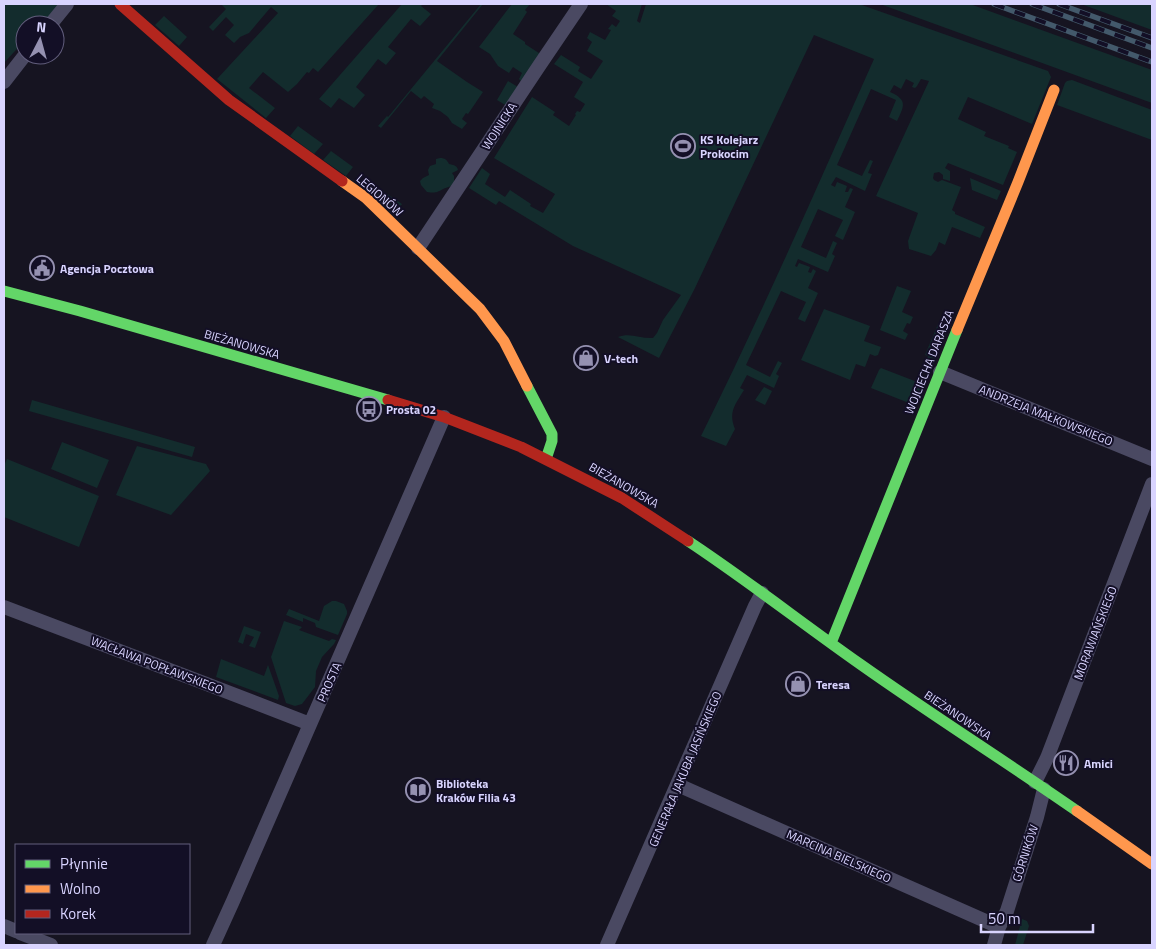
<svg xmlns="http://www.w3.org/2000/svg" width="1156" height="949" font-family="'Titillium Web',sans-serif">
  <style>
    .green { fill: #132c2d }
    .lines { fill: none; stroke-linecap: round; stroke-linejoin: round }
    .street { stroke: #4a4962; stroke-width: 14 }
    .fast { stroke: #63d668; stroke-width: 11 }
    .slow { stroke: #ff974d; stroke-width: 11 }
    .jam { stroke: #b3261e; stroke-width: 11 }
    .rail-casing { stroke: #43596b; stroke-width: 5.5 }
    .rail { stroke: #130f26; stroke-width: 4; stroke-dasharray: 11; stroke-linecap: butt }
    .labels { text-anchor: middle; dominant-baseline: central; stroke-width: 4; stroke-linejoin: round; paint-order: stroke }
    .street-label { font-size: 12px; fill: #d9d4ff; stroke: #130f26 }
    .poi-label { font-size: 12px; font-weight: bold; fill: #d9d4ff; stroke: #130f26; text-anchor: start }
  </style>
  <rect width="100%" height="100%" fill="#161421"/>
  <path class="green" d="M4,4H67L50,25H25V40L4,63Z
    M221,4H379L318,72L313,68L309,73L307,72L297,84L288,92L263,72L249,88L275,108L266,118L217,79L278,13L271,7L249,33L240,37L234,43L225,35L234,25L226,17L213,31L209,27L226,9Z
    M402,4H423L421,6L431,14L420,26L411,19L388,47L396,53L386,65L378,59L356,87L365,95L354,108L339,98L331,108L319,99Z
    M481,4H483L437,61L467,82L483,92L468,114L466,113L462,119L467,123L462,129L452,123L448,117L440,111L432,108L434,104L424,96L421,99L411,91L381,128L378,126L387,116L388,117Z
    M512,4H530L525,10L527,12L513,34L525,42V44L542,55L507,106L497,100L508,81L518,87L522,82L519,79L522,73L513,67L509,73L498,66L490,54L479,47Z
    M606,4H642L637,21L640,23L646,4H859L1048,71L1051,77L1032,124L968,97L958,119L986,132L984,136L1009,146L1008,148L1017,152L1003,185L948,163L945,168L950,171V181L943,179V175L939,172L934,173L933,178L934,180L938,182L942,180L961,187L952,210L955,212V214L985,227L980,238L952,227L945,245L939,242L936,250L931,256L909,249L908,241L918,213L876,196L929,81L921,79L917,86L915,88L912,87L914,83L906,79L901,89L894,85L890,92C908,100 904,106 897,121L889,117L896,100L871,89L837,165L862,176L870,160L873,161L868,173L872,174L865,191L836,177L831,185L835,187L837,182L847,186L845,192H848L850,188L853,189L845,207L855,212L843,240L835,236L843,220L818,209L801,247L826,258L833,241L837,243L832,254L835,256L828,272L798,259L795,266L797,267L799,263L810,267L808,272L811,273L813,269L816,271L808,288L818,293L805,322L798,319L806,302L781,291L746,365L770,377L778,361L782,363L776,374L779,376L774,388L747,375L740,388L744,390C735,405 728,412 735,429L726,446L701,436L702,434C763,311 818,185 874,59L814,35L695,288L659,358L618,337C630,332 641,339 653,338L657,333L663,320L681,295L573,246L499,201L496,205L469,188L482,168L490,174L485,184L505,197L510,190L531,204L530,206L543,213L555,194L494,158L532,97L555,112L553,115L569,126L576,115L575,114L577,111L580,112L585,104L574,97L583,82L554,64L561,55L580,67L578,71L591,79L603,61L587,51L592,42L587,38L590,32L605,40L611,30L608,29L612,24L616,27L620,21L612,16L616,11Z
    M880,4H970L1152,70V103Z
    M1081,4H1152V30Z
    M164,16L187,37L179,46L155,25Z
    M1072,80L1152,110V140L1057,105L1065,83L1067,81Z
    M298,126L323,144L314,154L290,136Z
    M331,151L353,167L346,176L323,160Z
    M440,158C445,158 447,160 449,164C453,165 457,165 458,170L452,173L454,176V183C451,187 448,187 443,189C436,193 435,193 427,192L421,185L420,181L423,178L429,175L428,170L430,166L436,164V159Z
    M970,178L1001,191L997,200L972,190Z
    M380,189L402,204L394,215L375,197Z
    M897,286L911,291L902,312L913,317L910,324L907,323L903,331L908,334L905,340L880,330Z
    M824,309L870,326L864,341L881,347L878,355L875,356L870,354L865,367L856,364L850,380L801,360Z
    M938,324L948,328L930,374L923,370L928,356L925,355Z
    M881,368L925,385L918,403L916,402L914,405L871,388L879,370Z
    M764,387L772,391L765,405L755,400Z
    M32,400L195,447L192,457L29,411Z
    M62,442L109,460L97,488L51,469Z
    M137,446L206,464L210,471L171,515L116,495Z
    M7,459L99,496L79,547L4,517V466Z
    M332,601H336L344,604L347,611V614L338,635L316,627L315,623L303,618V622L286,615L289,609L319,621L324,606Z
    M284,621L302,627L299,630L329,641L332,639L336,640L334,644L322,657L316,671L315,687L302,704L295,706L286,703L271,657Z
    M244,626L261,632L255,648L249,646L254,637L246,634L243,644L238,642Z
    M221,659L264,676L268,665L279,696L278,700L216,677Z
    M1022,919L1027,921L1029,926L1023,945H1015Z"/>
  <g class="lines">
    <path class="street" d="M50,25L67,4
      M4,82L25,55
      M418,248L539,66L581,4
      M940,372L1152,459
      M4,607L204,683L310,724
      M1035,782L1047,758L1152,484
      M678,785L999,927
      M4,926L16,931
      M20,933L51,945
      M213,945L233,901L444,417
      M607,945L755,606L762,593
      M994,945L999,927L1007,911L1037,817L1044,789"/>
    <path class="fast" d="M4,291L80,311L388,400
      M527,386L552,434V441L546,459
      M688,541C747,580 803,624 860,664C932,715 1005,761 1077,811
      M831,643L957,330"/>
    <path class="slow" d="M342,181L366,198L480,309L504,341L527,386
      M957,330L1018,182L1054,90
      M1077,811L1152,864"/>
    <path class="jam" d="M120,4L229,100L342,181
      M388,400L444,417L521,447L622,498L688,541"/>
    <defs>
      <path id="rail" d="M994,4L1152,62
        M1032,4L1152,48
        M1059,4L1152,38"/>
    </defs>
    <use href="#rail" class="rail-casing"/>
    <use href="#rail" class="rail"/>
  </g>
  <defs>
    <symbol id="stadium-ring" viewBox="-11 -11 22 22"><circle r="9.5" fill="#130f26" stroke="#9591b1" stroke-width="1.5"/><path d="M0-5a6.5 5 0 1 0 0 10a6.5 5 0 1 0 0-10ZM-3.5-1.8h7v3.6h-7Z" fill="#9591b1"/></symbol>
    <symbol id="civic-ring" viewBox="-11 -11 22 22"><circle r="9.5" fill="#130f26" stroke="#9591b1" stroke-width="1.5"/><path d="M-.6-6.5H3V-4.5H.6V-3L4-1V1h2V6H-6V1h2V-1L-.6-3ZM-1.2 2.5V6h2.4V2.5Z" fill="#9591b1"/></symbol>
    <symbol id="shop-ring" viewBox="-11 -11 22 22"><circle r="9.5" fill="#130f26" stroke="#9591b1" stroke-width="1.5"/><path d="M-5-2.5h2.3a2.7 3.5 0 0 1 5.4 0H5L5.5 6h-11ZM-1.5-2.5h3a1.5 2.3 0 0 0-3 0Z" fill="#9591b1"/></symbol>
    <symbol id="bus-ring" viewBox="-11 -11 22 22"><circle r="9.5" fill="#130f26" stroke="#9591b1" stroke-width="1.5"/><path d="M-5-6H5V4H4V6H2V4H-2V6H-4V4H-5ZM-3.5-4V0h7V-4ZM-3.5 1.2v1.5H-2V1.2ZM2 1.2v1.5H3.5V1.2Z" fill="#9591b1"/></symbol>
    <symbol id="restaurant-ring" viewBox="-11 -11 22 22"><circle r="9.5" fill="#130f26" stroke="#9591b1" stroke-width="1.5"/><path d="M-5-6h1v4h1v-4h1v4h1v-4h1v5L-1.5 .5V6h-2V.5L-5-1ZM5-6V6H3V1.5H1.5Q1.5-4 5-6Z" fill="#9591b1"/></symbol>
    <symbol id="library-ring" viewBox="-11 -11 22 22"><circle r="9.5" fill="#130f26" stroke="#9591b1" stroke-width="1.5"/><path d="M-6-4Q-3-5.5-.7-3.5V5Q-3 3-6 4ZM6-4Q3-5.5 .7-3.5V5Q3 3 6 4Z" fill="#9591b1"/></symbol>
  </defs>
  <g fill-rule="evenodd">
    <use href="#stadium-ring" x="669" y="132" width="28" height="28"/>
    <use href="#civic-ring" x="28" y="254" width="28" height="28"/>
    <use href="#shop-ring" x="572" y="344" width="28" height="28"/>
    <use href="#bus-ring" x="355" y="395" width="28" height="28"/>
    <use href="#shop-ring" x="784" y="670" width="28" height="28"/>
    <use href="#restaurant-ring" x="1052" y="749" width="28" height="28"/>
    <use href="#library-ring" x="404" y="776" width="28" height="28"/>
  </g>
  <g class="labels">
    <g class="street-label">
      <text transform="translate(499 126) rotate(-57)">WOJNICKA</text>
      <text transform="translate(380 195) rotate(41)">LEGIONÓW</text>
      <text transform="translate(242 344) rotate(16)">BIEŻANOWSKA</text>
      <text transform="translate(929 362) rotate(-68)">WOJCIECHA DARASZA</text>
      <text transform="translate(1046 415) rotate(22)">ANDRZEJA MAŁKOWSKIEGO</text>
      <text transform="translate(624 485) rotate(30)">BIEŻANOWSKA</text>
      <text transform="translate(1095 633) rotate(-69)">MORAWIAŃSKIEGO</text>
      <text transform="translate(157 665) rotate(21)">WACŁAWA POPŁAWSKIEGO</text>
      <text transform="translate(329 682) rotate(-66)">PROSTA</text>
      <text transform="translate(958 715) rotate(34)">BIEŻANOWSKA</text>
      <text transform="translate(685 769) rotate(-67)">GENERAŁA JAKUBA JASIŃSKIEGO</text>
      <text transform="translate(1025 853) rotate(-72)">GÓRNIKÓW</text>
      <text transform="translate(839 856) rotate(24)">MARCINA BIELSKIEGO</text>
    </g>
    <g class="poi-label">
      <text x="700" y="139">KS Kolejarz<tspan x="700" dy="14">Prokocim</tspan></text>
      <text x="60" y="268">Agencja Pocztowa</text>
      <text x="604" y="358">V-tech</text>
      <text x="386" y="409">Prosta 02</text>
      <text x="816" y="684">Teresa</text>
      <text x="1084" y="763">Amici</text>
      <text x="436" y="783">Biblioteka<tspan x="436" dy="14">Kraków Filia 43</tspan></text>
    </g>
  </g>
  <rect width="1156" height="949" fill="none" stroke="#d9d4ff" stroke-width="10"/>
  <rect x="15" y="844" width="175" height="90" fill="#130f26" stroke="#625e7d"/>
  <rect x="25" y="860" width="25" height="8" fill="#63d668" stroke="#625e7d"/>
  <text x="60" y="869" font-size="15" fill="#d9d4ff">Płynnie</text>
  <rect x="25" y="885" width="25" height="8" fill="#ff974d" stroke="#625e7d"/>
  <text x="60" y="894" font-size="15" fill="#d9d4ff">Wolno</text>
  <rect x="25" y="910" width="25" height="8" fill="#b3261e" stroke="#625e7d"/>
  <text x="60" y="919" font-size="15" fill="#d9d4ff">Korek</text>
  <g transform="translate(40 40) rotate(6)"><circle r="24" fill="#130f26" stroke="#625e7d"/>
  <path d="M0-4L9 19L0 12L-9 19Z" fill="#9591b1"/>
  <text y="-8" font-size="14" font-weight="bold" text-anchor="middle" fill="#d9d4ff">N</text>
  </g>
  <path d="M981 924v8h112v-8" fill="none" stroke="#d9d4ff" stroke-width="2.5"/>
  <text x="988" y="924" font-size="15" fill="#d9d4ff" stroke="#130f26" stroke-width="4" paint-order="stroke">50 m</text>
</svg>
